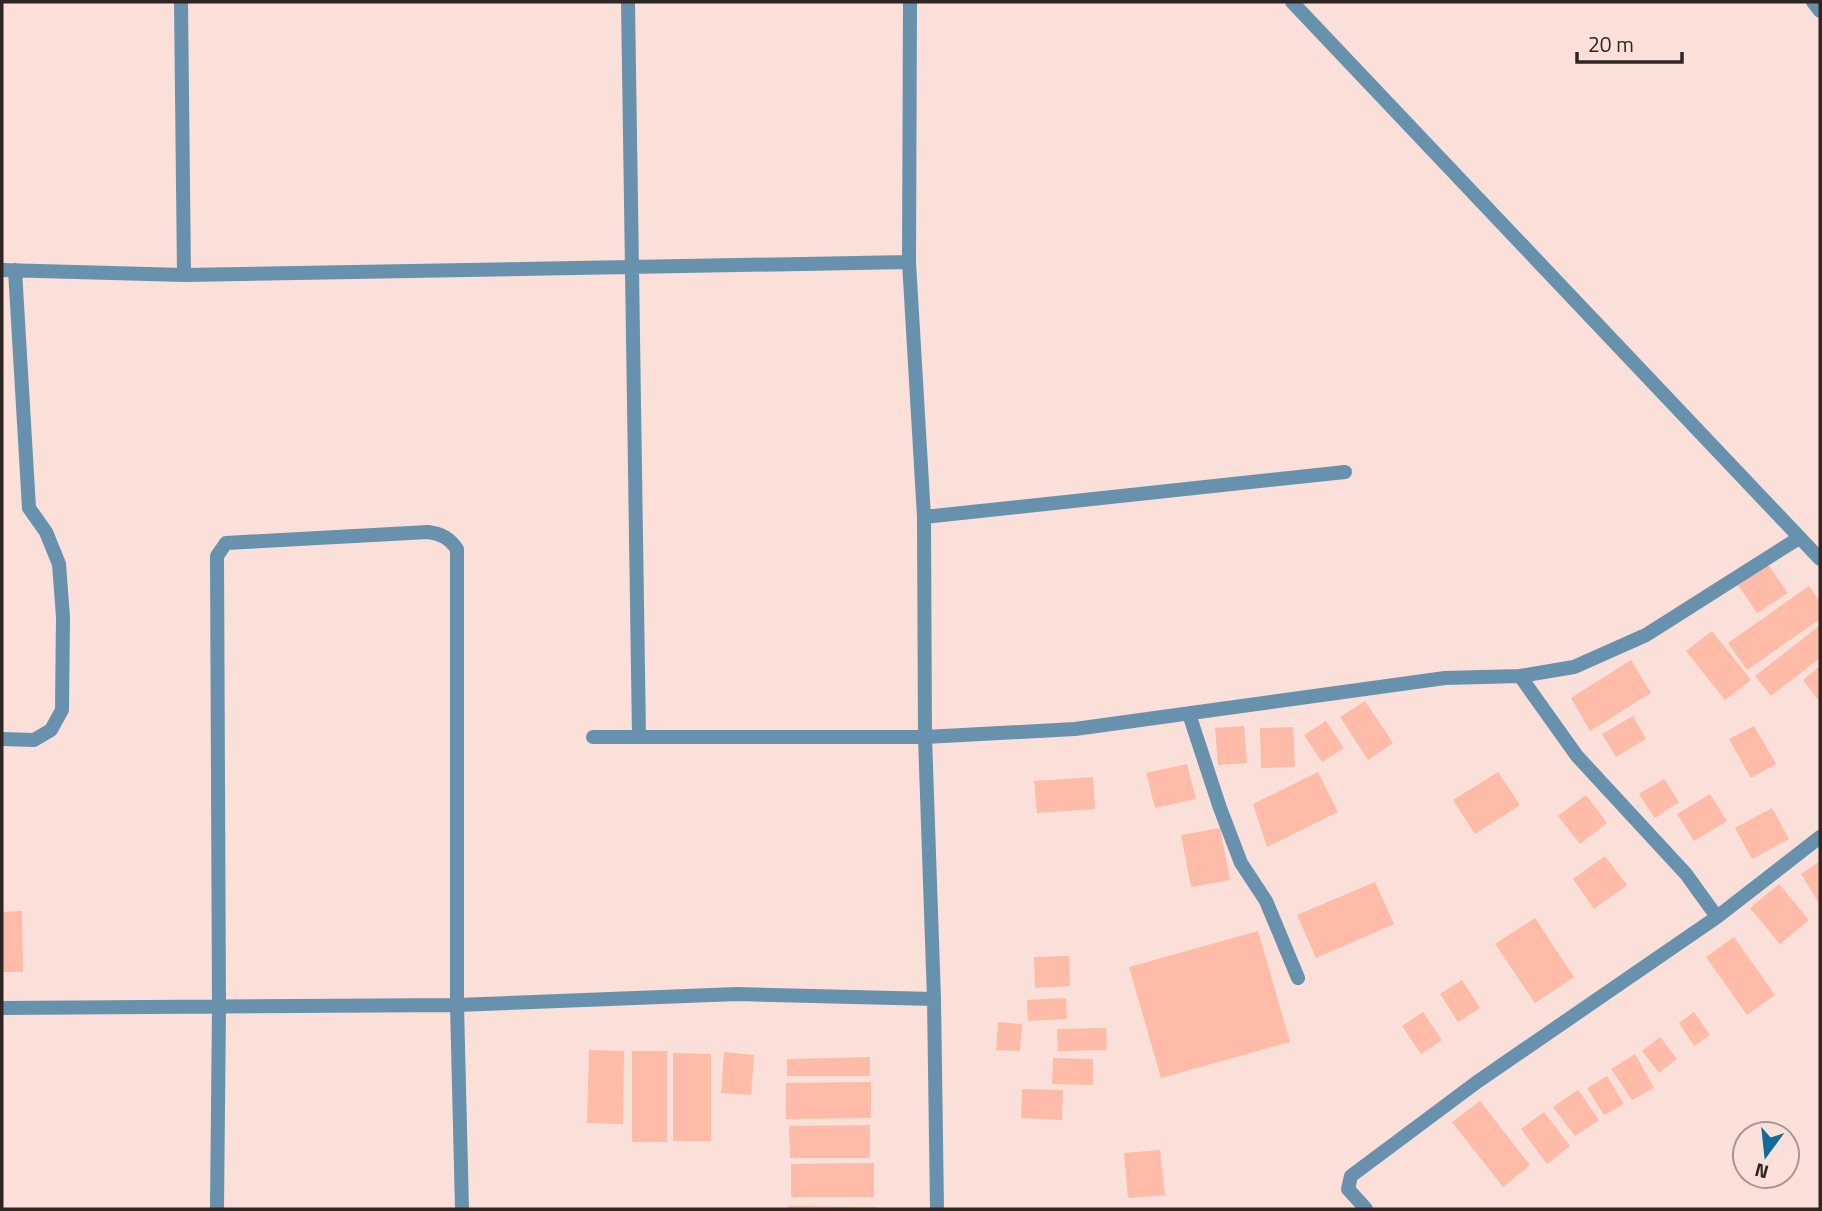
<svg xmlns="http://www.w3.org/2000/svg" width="1822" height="1211" font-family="'Titillium Web',sans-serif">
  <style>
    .building { fill: #fdbba8 }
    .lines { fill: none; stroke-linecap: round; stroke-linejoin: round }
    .minor { stroke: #6891ae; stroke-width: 14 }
  </style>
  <rect width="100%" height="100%" fill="#fae0d8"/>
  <path class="building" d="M1768,565L1788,593L1757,613L1738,585Z
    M1809,586L1820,602V619L1747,670L1728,643Z
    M1820,625V658L1771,696L1755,676Z
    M1712,631L1751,680L1725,700L1686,651Z
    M1631,660L1651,693L1590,731L1571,698Z
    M1820,666V702L1803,680Z
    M1365,701L1393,743L1368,760L1340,717Z
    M1633,716L1646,739L1616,757L1602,734Z
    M1326,721L1344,748L1322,762L1304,735Z
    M1244,726L1247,763L1218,765L1215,728Z
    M1754,726L1776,764L1751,778L1729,739Z
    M1293,727L1295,767L1261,768L1260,728Z
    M1187,764L1196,799L1155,808L1146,773Z
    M1318,772L1338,812L1267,847L1253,804Z
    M1498,772L1520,805L1475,834L1453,800Z
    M1093,777L1095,809L1037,813L1034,781Z
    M1664,779L1679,802L1655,818L1639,794Z
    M1710,794L1727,821L1694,841L1677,814Z
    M1586,795L1607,823L1580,844L1558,816Z
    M1772,808L1789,839L1752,859L1735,828Z
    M1220,828L1230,880L1191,887L1181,835Z
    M1605,856L1627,885L1594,909L1573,879Z
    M1820,861V905L1801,874Z
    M1375,882L1394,924L1316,958L1297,915Z
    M1779,884L1809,920L1780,944L1750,908Z
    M22,911L23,972H2V912Z
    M1535,918L1574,977L1535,1003L1495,944Z
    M1258,931L1290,1042L1161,1078L1129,967Z
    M1734,937L1775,995L1747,1015L1706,957Z
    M1069,956L1070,986L1035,988L1034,957Z
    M1462,980L1480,1008L1458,1022L1440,994Z
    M1066,998L1067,1019L1028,1021L1027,1000Z
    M1423,1012L1442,1040L1421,1054L1402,1026Z
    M1694,1012L1710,1035L1694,1046L1679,1023Z
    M998,1022L1022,1024L1020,1051L996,1050Z
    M1106,1028L1107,1050L1058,1051L1057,1029Z
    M1660,1037L1677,1059L1659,1073L1642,1051Z
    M589,1050L624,1051L623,1124L587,1123Z
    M632,1051H667V1142H632Z
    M724,1052L754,1055L751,1095L721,1093Z
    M673,1053L711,1054V1141H673Z
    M1635,1054L1654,1088L1632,1100L1611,1069Z
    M870,1057V1076H787V1059Z
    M1053,1058L1093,1059V1085L1052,1084Z
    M1607,1076L1624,1104L1604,1115L1587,1088Z
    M871,1082V1118L786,1119V1083Z
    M1022,1089L1063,1090L1062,1120L1021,1118Z
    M1578,1090L1599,1120L1575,1136L1553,1107Z
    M1480,1101L1530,1165L1503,1187L1452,1122Z
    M1544,1112L1570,1146L1547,1164L1521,1129Z
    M870,1125V1158H790L789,1126Z
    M1160,1150L1165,1195L1128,1198L1124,1153Z
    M874,1163V1197H791V1164Z
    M788,1206L876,1207V1209H788Z"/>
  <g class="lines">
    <path class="minor" d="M181,2L184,275
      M628,2L639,737
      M910,2L909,262L924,517L925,737L934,999L937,1209
      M1292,2L1820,559
      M1813,2L1820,11
      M2,270L184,275L909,262
      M924,517L1345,472
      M1189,714L1220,808L1241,863L1266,901L1298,978
      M593,737H925L1075,729L1445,678L1520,676L1574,667L1646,635L1799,538
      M2,739L34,740L51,730L62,710L63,617L59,564L46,532L29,508L15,270
      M1717,917L1820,837
      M2,1008L457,1005L737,994L934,999
      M217,1209L219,1007L217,556L226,543L428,532C442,534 449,538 457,549V1005L462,1209
      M1366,1209L1348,1189L1351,1176L1477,1082L1717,917L1686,874L1577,756L1520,676"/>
  </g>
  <rect width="1822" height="1211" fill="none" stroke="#2f2523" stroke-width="7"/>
  <g transform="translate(1766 1155) rotate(195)"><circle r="33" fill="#fae0d8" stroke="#a99590" stroke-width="2"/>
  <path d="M0-5L12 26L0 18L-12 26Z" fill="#136b9b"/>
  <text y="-10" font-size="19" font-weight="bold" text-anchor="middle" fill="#2f2523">N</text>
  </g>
  <path d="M1577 52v10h105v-10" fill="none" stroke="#2f2523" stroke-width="3.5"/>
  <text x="1588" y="52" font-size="21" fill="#2f2523" stroke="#fae0d8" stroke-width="5" paint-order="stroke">20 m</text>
</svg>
